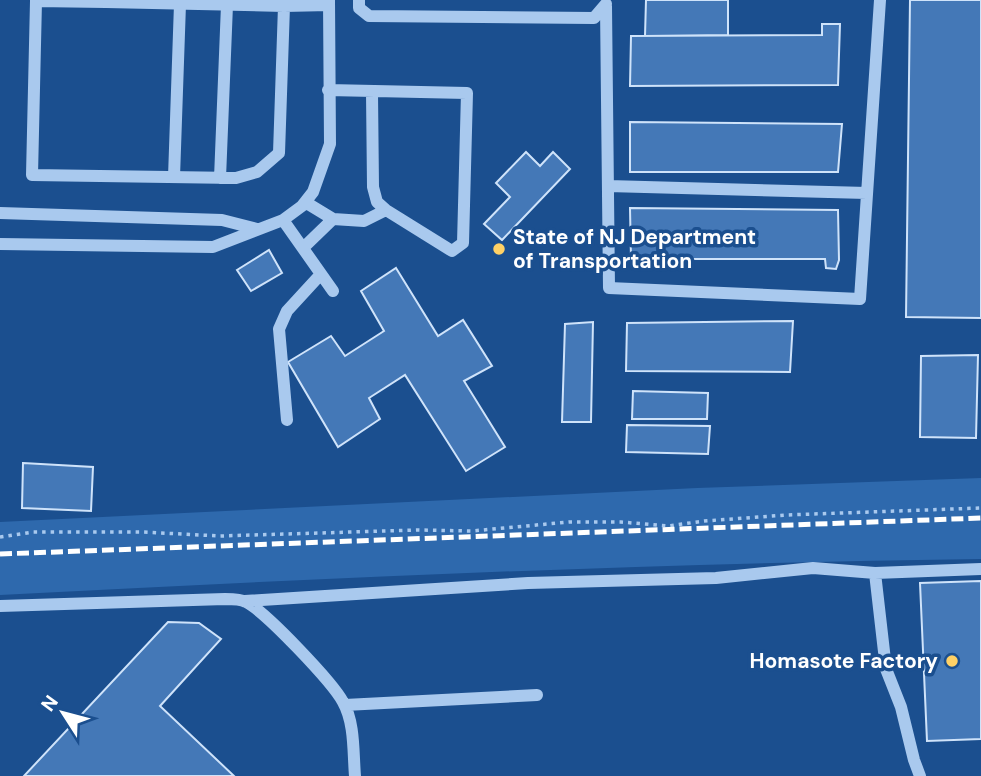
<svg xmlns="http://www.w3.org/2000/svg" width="981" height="776" font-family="'DM Sans',sans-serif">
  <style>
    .green { fill: #2e69ad }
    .building { fill: #4478b7; stroke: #cfe3fa; stroke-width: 2 }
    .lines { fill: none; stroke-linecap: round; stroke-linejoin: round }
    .path { stroke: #a9c9ee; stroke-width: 3.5; stroke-dasharray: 3.5 5; stroke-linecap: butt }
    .minor { stroke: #a9c9ee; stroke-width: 12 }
    .rail { stroke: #fff; stroke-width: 5; stroke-dasharray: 12 5; stroke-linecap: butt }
    .poi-dot { fill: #ffd166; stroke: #1b4f8f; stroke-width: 2.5 }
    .labels { text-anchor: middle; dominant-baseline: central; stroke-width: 7; stroke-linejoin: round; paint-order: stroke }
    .poi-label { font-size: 21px; font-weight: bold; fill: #fff; stroke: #1b4f8f; text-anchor: start }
  </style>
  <rect width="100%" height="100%" fill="#1b4f8f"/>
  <path class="green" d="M981,478V559C654,563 327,578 0,595V522L697,488Z"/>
  <path class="building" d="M646,0H728V35L645,36Z
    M910,0H981V318L906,317Z
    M822,24H840L838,85L630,86L631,36L822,35Z
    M630,122L842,124L838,172H630Z
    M526,152L540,166L553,152L570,169L502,240L484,224L510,197L496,183Z
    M630,208L838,210L839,260L836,269L826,268L825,259H631Z
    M269,250L282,273L251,291L237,270Z
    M396,268L438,336L463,320L492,366L464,381L505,447L466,471L405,375L369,398L380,419L338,447L288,362L331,336L345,356L384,331L361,291Z
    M793,321L790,372L626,371L627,323Z
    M593,322L591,422H562L565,324Z
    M978,355L976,438L920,437L921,356Z
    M633,391L708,393L707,419H632Z
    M627,425L710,426L708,454L626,452Z
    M23,463L93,467L91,511L22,508Z
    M981,581V739L927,741L920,583Z
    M168,622L199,623L221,639L160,706L234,776H24Z"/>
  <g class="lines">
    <path class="path" d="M0,537L33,532H142L220,536L418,530L472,531L569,522H621L668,526L704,521L786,515L981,508"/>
    <path class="minor" d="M106,0V2L36,1L32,175L236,178L257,172L279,153L284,6L329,5
      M359,0V8L369,16L594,18L606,4
      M106,2L284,6
      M606,6L609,288L860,299L880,0
      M328,90L467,93L463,243L452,251L386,210L377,202L373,187L372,93
      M174,177L180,4
      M220,178L227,5
      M608,186L867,193
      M0,213L222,220L257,229
      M333,219L364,221L386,210
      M283,220L333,291
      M0,244L213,247L283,220L302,206L313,192L330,144L329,0
      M303,248L333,219L305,202
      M287,420L279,329L287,311L321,274
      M875,573L981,569
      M245,601L528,583L716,578L813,568L875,573L886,669L901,707L914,760L920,776
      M0,606L225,599C232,599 241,599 246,602C266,612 333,683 343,702C355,723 353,753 355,776
      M345,705L537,695"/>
    <path class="rail" d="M0,554L981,518"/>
  </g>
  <g class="poi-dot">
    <circle cx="499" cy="249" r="7"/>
    <circle cx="952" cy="661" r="7"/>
  </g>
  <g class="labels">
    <g class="poi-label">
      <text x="513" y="237">State of NJ Department<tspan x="513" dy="24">of Transportation</tspan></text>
      <text x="938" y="661" text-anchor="end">Homasote Factory</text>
    </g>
  </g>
  <g transform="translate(63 713) rotate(306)" stroke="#1b4f8f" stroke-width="5" paint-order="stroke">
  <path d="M0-5L12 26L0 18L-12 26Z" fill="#ffffff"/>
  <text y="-10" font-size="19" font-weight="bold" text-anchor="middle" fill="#ffffff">N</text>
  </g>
</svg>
